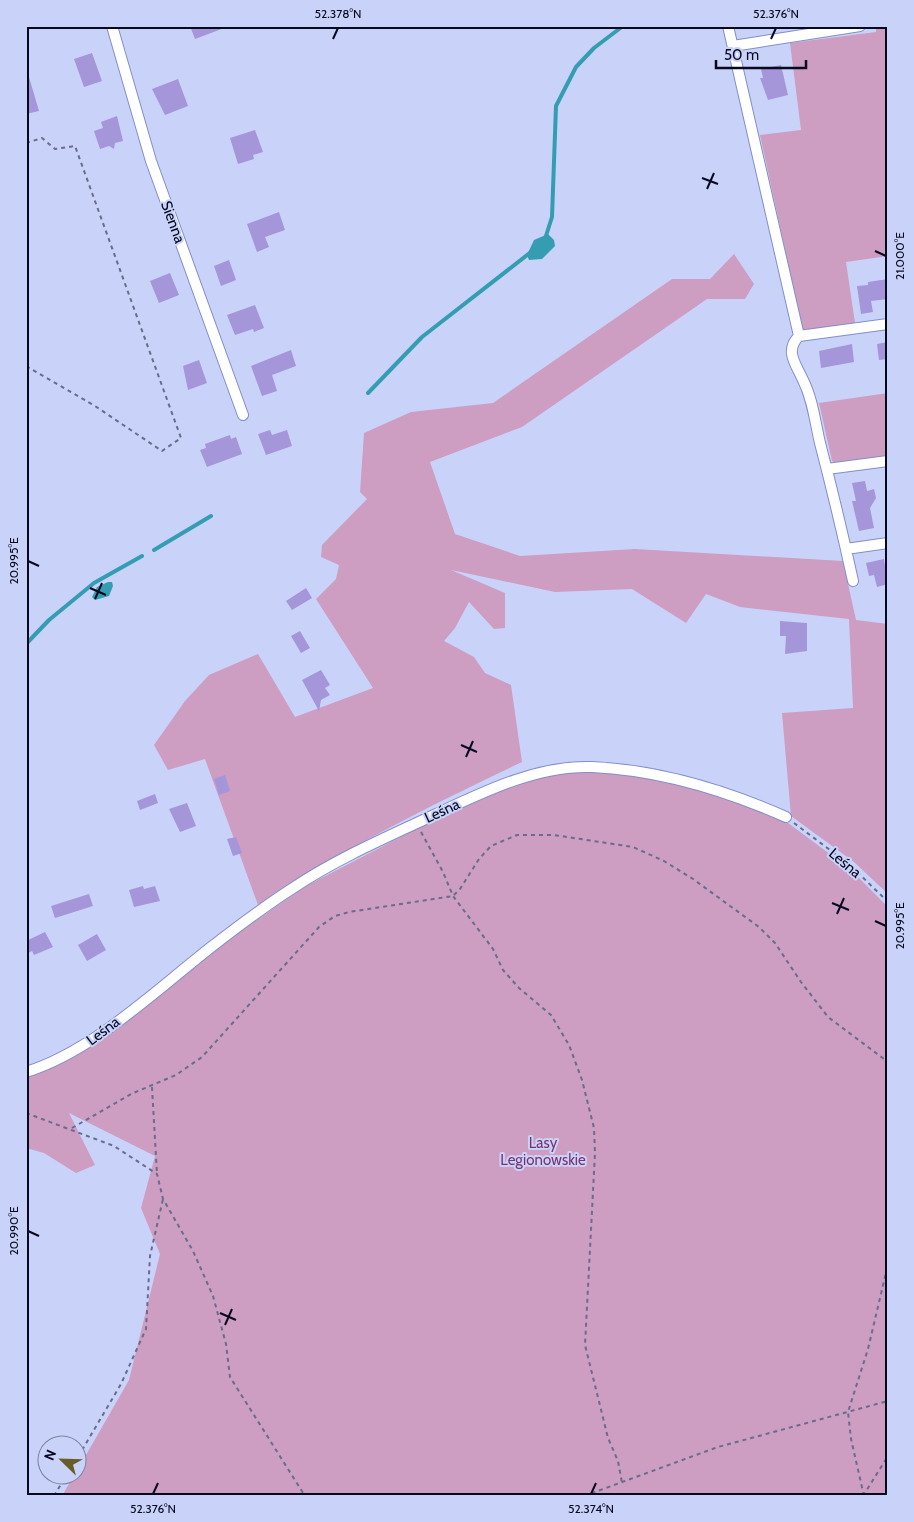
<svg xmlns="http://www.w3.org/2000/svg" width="914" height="1522" font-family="Cabin,sans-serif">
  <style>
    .green { fill: #cd9dc2 }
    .water { fill: #359db2 }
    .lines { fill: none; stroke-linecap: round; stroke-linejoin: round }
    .stream { stroke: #359db2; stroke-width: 4 }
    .building { fill: #a595d9 }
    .street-casing { stroke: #828ec9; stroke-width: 12 }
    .path { stroke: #676d8a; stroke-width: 2; stroke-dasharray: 4 4; stroke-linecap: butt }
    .street { stroke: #fff; stroke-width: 10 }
    .ticks { fill: none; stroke: #07091e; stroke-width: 2 }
    .labels { text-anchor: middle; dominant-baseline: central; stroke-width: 4; stroke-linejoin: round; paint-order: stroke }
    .street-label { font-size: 15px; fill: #07091e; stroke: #c9d3f9 }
    .park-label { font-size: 15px; fill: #7b326e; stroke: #c9d3f9 }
    .neatline { fill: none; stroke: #07091e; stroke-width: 2 }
    .ticks-label { font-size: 12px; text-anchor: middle; fill: #07091e }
  </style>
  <rect width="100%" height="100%" fill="#c9d3f9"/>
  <path class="green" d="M888,27V256L846,262L855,323L803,331L760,135L801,130L790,43L876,32V29Z
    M734,254L754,284L745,299H707L522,427L430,462L455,534L520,556L635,549L843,561L856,620L888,624V894L854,862L791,816L782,713L853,708L849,619L740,607L706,594L686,623L632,589L555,592L451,570L505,593V628L494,629L469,602L455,628L444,641L474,657L485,673L511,685L522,762C432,805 342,849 258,905L205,759L168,770L154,745L185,701L209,675L258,654L295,717L373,688L316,599L336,579L339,565L321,557L322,545L367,499L360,492L364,433L411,412L493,403L672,279H710Z
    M888,393V456L836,463L832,461L819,403Z
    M589,770L671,779L784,820L850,869L888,907V1496H62L74,1475L78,1474V1469L129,1380L160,1254L141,1208L155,1156L69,1113L95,1165L76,1173L44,1153L26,1148V1072L67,1051L306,886L478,797L537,777Z"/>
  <path class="water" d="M548,234L554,240L555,246L542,259L529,260L527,255L534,240Z
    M108,582H112L113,586L109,596L95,600L92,597L97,587Z"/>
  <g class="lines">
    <path class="stream" d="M545,239L552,217L556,106L576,67L594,48L623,26
      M368,393L422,337L531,252
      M154,550L211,516
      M26,644L49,620L94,583L142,556"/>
  </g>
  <path class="building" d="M190,26H226L227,27L195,39Z
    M92,53L102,81L84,87L74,59Z
    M781,65L788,95L768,100L760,78H763L761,69Z
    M26,77H29L39,111L26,114Z
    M178,79L188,106L165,115L152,89Z
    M117,116L123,141L115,143L114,149L109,146L100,149L94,131L103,128L101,122Z
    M255,130L263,152L253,155L254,159L238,164L230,138Z
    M279,212L285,230L265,237L269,247L257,252L247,224Z
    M229,260L236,280L221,286L214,266Z
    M170,273L179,295L159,303L150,281Z
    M888,279V299L871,301L873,312L861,314L857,286L868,285V282Z
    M255,305L264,328L254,332L253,329L235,335L227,315Z
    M888,342V359L879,360L877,344Z
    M852,344L854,362L821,368L819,351Z
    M291,350L296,366L272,375L277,391L262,396L251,366Z
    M199,360L207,383L188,390L183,366Z
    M270,430L272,435L287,430L292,446L266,455L258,434Z
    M230,435L231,439L236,437L242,454L207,467L200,450L206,448L205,444Z
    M865,481L867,491L874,489L876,498L870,508L874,528L859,531L852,501H856L852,483Z
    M884,559L885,566L888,565V584L877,587L874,575L869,576L866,563Z
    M306,588L312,598L292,610L286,601Z
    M780,621L807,623V651L785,654L786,636H780Z
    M300,631L310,648L301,653L291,636Z
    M321,670L330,685L325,688L330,695L321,700L319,711L302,680Z
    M225,775L230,791L219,795L214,779Z
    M155,794L158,803L140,810L137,801Z
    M187,803L196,826L180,832L169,809Z
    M236,837L242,853L233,856L227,839Z
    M143,886L144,889L155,886L160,901L134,907L129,890Z
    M89,894L93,906L55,918L51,906Z
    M45,932L53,947L34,955L32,951L26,954V941Z
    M97,934L106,950L87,961L78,945Z"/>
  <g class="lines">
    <defs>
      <path id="street" d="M112,26L151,161L243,415
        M728,26L799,336
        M733,46L860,26
        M827,469L888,461
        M846,549L888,543
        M853,581C843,535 832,489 820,443C815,422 813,400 803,380C796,364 784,351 799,336L888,324
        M26,1072C93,1051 155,991 210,948C237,927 265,906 293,888C336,859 387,837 434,815C483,792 537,765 592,767C659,770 725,790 786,817"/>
    </defs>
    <use href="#street" class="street-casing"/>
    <path class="path" d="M26,143L42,138L55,149L75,146L181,438L162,451L95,406L26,366
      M794,823L850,865L888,902
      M421,832L443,872L453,896L493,949L503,970L519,988L551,1015L569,1045L582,1080L594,1128L595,1153L585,1345L608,1438L618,1461L622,1483
      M152,1087L157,1174
      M26,1113L114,1146L157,1174L163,1199L193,1251L213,1296L226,1344L230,1377L305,1496
      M72,1128L131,1094L176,1075L202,1057L319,927L335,916L349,912L453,896L460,889L479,859L491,846L517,835H554L633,847L664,861L693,879L759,927L775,943L801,982L828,1017L888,1062
      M78,1457L121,1384L146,1329L150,1256L163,1199
      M54,1496L67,1474
      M584,1496L718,1447L888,1401
      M863,1496L888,1456
      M864,1496L851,1439L848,1412L868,1349L888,1264"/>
    <use href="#street" class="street"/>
  </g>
  <path class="ticks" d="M333,39L338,28M771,39L776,28M702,178L718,184M707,189L714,173M875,251L886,256M28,561L39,566M90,588L106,595M95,599L102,583M461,745L477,752M466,757L473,741M832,903L849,910M837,914L844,898M875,921L886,926M28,1231L39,1236M220,1313L236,1320M225,1325L232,1309M153,1494L158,1483M591,1494L596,1483"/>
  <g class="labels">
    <g class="street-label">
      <text transform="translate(173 222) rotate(70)">Sienna</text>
      <text transform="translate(442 811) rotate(-25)">Leśna</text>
      <text transform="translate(845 863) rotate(40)">Leśna</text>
      <text transform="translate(103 1031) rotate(-37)">Leśna</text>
    </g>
    <g class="park-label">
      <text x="543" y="1143">Lasy<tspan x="543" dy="17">Legionowskie</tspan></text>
    </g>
  </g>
  <rect width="914" height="1522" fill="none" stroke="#c9d3f9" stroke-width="55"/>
  <g transform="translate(62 1460) rotate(293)"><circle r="24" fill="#c9d3f9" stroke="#7b82a1"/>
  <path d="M0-4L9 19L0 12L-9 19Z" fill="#6a5c29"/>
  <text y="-8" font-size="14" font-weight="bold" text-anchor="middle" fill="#07091e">N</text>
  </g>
  <path d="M716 60v8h90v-8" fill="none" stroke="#07091e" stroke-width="2.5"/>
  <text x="724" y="60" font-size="15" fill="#07091e" stroke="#c9d3f9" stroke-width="4" paint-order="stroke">50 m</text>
  <rect x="28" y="28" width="858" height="1466" class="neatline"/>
  <g class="ticks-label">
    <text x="338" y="18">52.378°N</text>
    <text x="776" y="18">52.376°N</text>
    <text transform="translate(900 256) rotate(-90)" y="4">21.000°E</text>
    <text transform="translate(14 561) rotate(-90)" y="4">20.995°E</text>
    <text transform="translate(900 926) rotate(-90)" y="4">20.995°E</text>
    <text transform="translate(14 1231) rotate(-90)" y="4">20.990°E</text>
    <text x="153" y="1513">52.376°N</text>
    <text x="591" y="1513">52.374°N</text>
  </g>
</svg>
